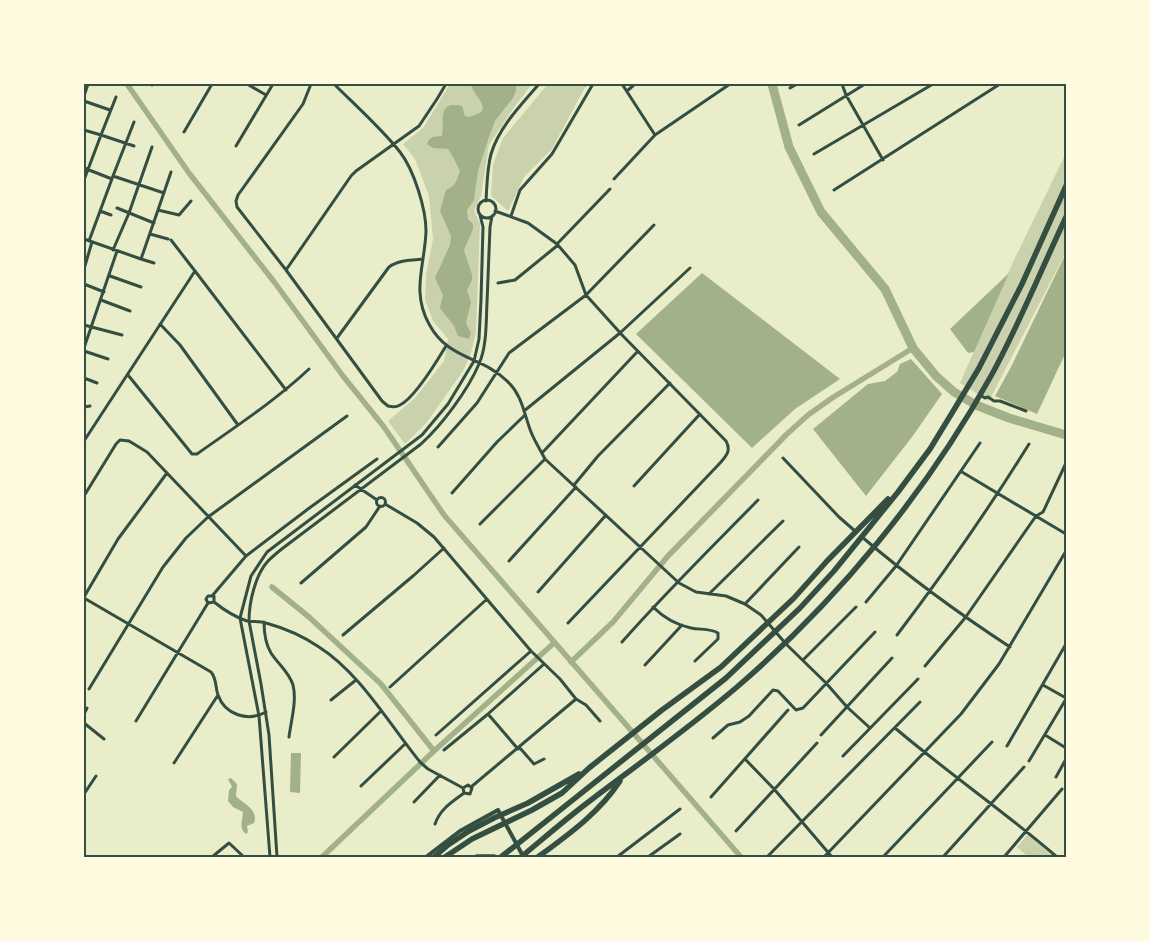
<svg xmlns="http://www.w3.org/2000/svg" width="1150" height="941" font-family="'Golos Text',sans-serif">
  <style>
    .green { fill: #cad2ad }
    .water { fill: #a3b18a }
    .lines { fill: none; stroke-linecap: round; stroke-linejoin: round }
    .canal { stroke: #a3b18a; stroke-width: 5.5 }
    .river { stroke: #a3b18a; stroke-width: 9 }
    .minor { stroke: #344e41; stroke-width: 3 }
    .tertiary { stroke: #344e41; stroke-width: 4 }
    .motorway { stroke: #344e41; stroke-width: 5.5 }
    .neatline { fill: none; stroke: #344e41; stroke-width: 2 }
  </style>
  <rect width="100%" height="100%" fill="#e9edc9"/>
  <path class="green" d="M450,84H532L513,109L489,145L481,196L474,210L480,224L476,332L471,353L463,371L427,422L405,444L388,421L415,398L444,361L448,339L433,321L425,299L426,275L433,239L429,196L415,159L403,144L423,128Z
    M548,84H589L584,89L552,149L524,177L508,211L491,196L493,165L503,138Z
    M1066,153V252L989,401L960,383L1014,260Z
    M1028,834L1054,857H1028L1017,847Z"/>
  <path class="water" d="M471,84L516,85V91L513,98L495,121L489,137L478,171L474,200L467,210L468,219L473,224V229L464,250L472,275V280L467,290L471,302L466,323L471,333L469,339L458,336L454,326L440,308L443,295L435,278L450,245L451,236L440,211L446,190C457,185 456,181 460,171C456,163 453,156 448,149L433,148L427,144C431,135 434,137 442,136C445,121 436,100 462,106L465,116L469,117L480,113L483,109C482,99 473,94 471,84Z
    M1066,253V352L1037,414L995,396L1011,367Z
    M702,273L840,379L795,409L752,448L636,334Z
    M1009,273L974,352L968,353L950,329Z
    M911,359L942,394L912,437L866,496L813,429L868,384L885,381L897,372L900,364Z
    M291,753H301L300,793L290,792Z
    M231,778L237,784L236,796C243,804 259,809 254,823L247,826L248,832L246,834C238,828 243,820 243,812L233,807L228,801L229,790L232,787L228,779Z"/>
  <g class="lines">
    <path class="canal" d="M127,84L189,173L275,283L343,376L384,427L444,515L741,857
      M272,587L309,617L381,684L434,751
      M571,662L613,622L668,556L787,434L808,415L832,398L913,348
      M322,857L434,751L554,643"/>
    <path class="river" d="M772,84L789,147L821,212L885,289L913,348L936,376L954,392L976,405L1009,418L1066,435"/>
    <path class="minor" d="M247,84L266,95
      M311,84L303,104L238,195L236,201L237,207L286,270L382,401L388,406C392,407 397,407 400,405C415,398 437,361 446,346
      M334,84C356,106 381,128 400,152C414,170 426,209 426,231C425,265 411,291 429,324C448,360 482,356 507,381C522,394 524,414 531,432C535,442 540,449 545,459L679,583L696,592L726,596L745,604L761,615L786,644L826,683L847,707L870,728
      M622,84L655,135
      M842,84L846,95L883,160
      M152,85L153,84
      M790,88L797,84
      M627,91L635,84
      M84,96L88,84
      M116,97L101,135L134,146
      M84,101L110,110
      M799,125L865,84
      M84,130L101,135L84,180
      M184,132L212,84
      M236,146L273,84
      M814,154L933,84
      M84,168L112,179
      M113,176L134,122
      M614,179L655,135L730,84
      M834,190L1000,84
      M478 209a9 9 0 1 1 18 0a9 9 0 1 1-18 0Z
      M486,201C487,185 487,169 491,154C499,127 521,105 539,84
      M117,208L154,223
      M158,210L171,172
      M100,211L111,215
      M495,211L528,223L557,244L575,265L586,295L623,336L726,441C731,450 727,455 721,462L568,623
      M511,216L520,190L552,154L593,84
      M150,234L168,239
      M84,239L141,259L158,210L179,215L191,201
      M89,241L113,176L164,193
      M557,244L610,189
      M113,250L129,213L152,147
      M141,259L154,263
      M84,269L92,242
      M286,270L351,176L356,171L419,126L437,99L446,84
      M195,271L286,390
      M110,276L141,287
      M498,283L515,280L558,245
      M84,284L104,292
      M101,300L130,311
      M160,324L180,345L238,425
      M84,325L122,335
      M337,338L389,267C398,260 412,260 423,259
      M84,348L117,251
      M84,351L108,359
      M128,375L192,454H197C235,427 275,401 309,369
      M84,378L97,383
      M980,395L985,398L988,397L994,401H1000L1026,411
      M84,407L90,406
      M524,411L620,333L690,268
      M84,441L195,271L171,240
      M438,447L477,403L509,353L586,295L654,225
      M542,453L638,351
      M783,458L839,517L855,531
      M962,472L1066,534
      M355,485L377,500
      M574,485L598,456L670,383
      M634,486L700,414
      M452,493L497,442L525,415
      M84,496L116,444L120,440L129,441L147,452L246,556
      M376.5 502a4.5 4.5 0 1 1 9 0a4.5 4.5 0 1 1-9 0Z
      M385,504L417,523L434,537L531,651L560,679L576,699L586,705L600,721
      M480,524L545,459
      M862,537C909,577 958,613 1010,647
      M509,561L576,487
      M301,583L366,527L380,506
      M538,592L606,515
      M709,594L783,521
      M212,596L246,556L308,509L377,459
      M84,597L118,539L167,473
      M84,598L211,672C217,679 215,687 218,695C225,715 248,722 266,712
      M214,602V596H208L206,599L208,603L214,602C224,610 235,617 247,621C253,622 260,621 266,623C284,628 303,636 319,647C360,673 389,724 420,762L428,769L463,788
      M866,602L896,566L980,443
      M745,604L799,547
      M653,607C663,617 677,625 691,628C700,630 710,628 718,633V639L695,661
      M264,622C264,633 265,643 271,653C278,664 289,672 293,685C297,701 291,721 289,737
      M343,635L413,576L444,548
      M897,635C944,573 988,510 1029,444
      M622,642C665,593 712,547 758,500
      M803,660L856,607
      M645,665L682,625
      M925,666L965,618L1036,516L1043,512L1066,463
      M1043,685L1066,698
      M390,687L487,599
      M89,689L163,567L186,538L208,517L347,416
      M331,700L356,680
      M84,714L87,708
      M488,714L518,749
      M136,721L208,603
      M84,723L104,739
      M895,728C948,773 1005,812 1057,857
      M436,735L531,651
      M821,735L892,658
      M1045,735L1066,748
      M713,738L728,725L740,722L749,716L773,690L778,691L796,710L803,708L875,632
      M1007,746L1066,644
      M519,747L534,764L544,759
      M444,750L488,714L544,664
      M843,756L918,679
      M334,757L381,711
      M745,759L774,789L832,857
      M1029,761L1066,699
      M174,763L218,695
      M1056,777L1066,759
      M361,786L405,744
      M471,787L576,699
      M84,794L96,776
      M711,797L788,710
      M414,802L440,775
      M435,824C440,809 452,802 464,793L470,794L472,788L468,785L463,788L464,793
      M736,831L817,743
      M212,857L229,843L244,857
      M270,857L259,716L240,618L251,576L267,552L422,435L448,404L474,361L479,339L481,300L483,227L480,215
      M277,857L269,735L261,684L249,621C249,603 255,575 268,561C273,556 278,552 283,548L421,444C442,425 468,390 479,364C487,346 486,322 487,303C488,278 489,252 490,227L492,216
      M617,857L680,809
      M648,857L680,834
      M767,857L920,702
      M824,857L961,714L999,664L1066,551
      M883,857L992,742
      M943,857L1024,767
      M1004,857L1062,789
      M1065,857L1066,855"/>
    <path class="tertiary" d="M426,857L460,831L498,810L523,856"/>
    <path class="motorway" d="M434,857L448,845L469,831L494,818L528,803L579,774
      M445,857L472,839L532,810L562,793L589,768L662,710L721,667L794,598L827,561L888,499
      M477,857H494
      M501,857L726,678L800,608L834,571L898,492L930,449L952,413L979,368L1022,284L1066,186
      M521,857C544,838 567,818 591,800C640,763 690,727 737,687C838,600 926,493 991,376C1019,325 1041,270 1066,217
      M538,857C568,835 599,813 620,781"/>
  </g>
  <rect width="1150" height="941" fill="none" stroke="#fefae0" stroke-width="170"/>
  <rect x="85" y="85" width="980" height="771" class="neatline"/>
</svg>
